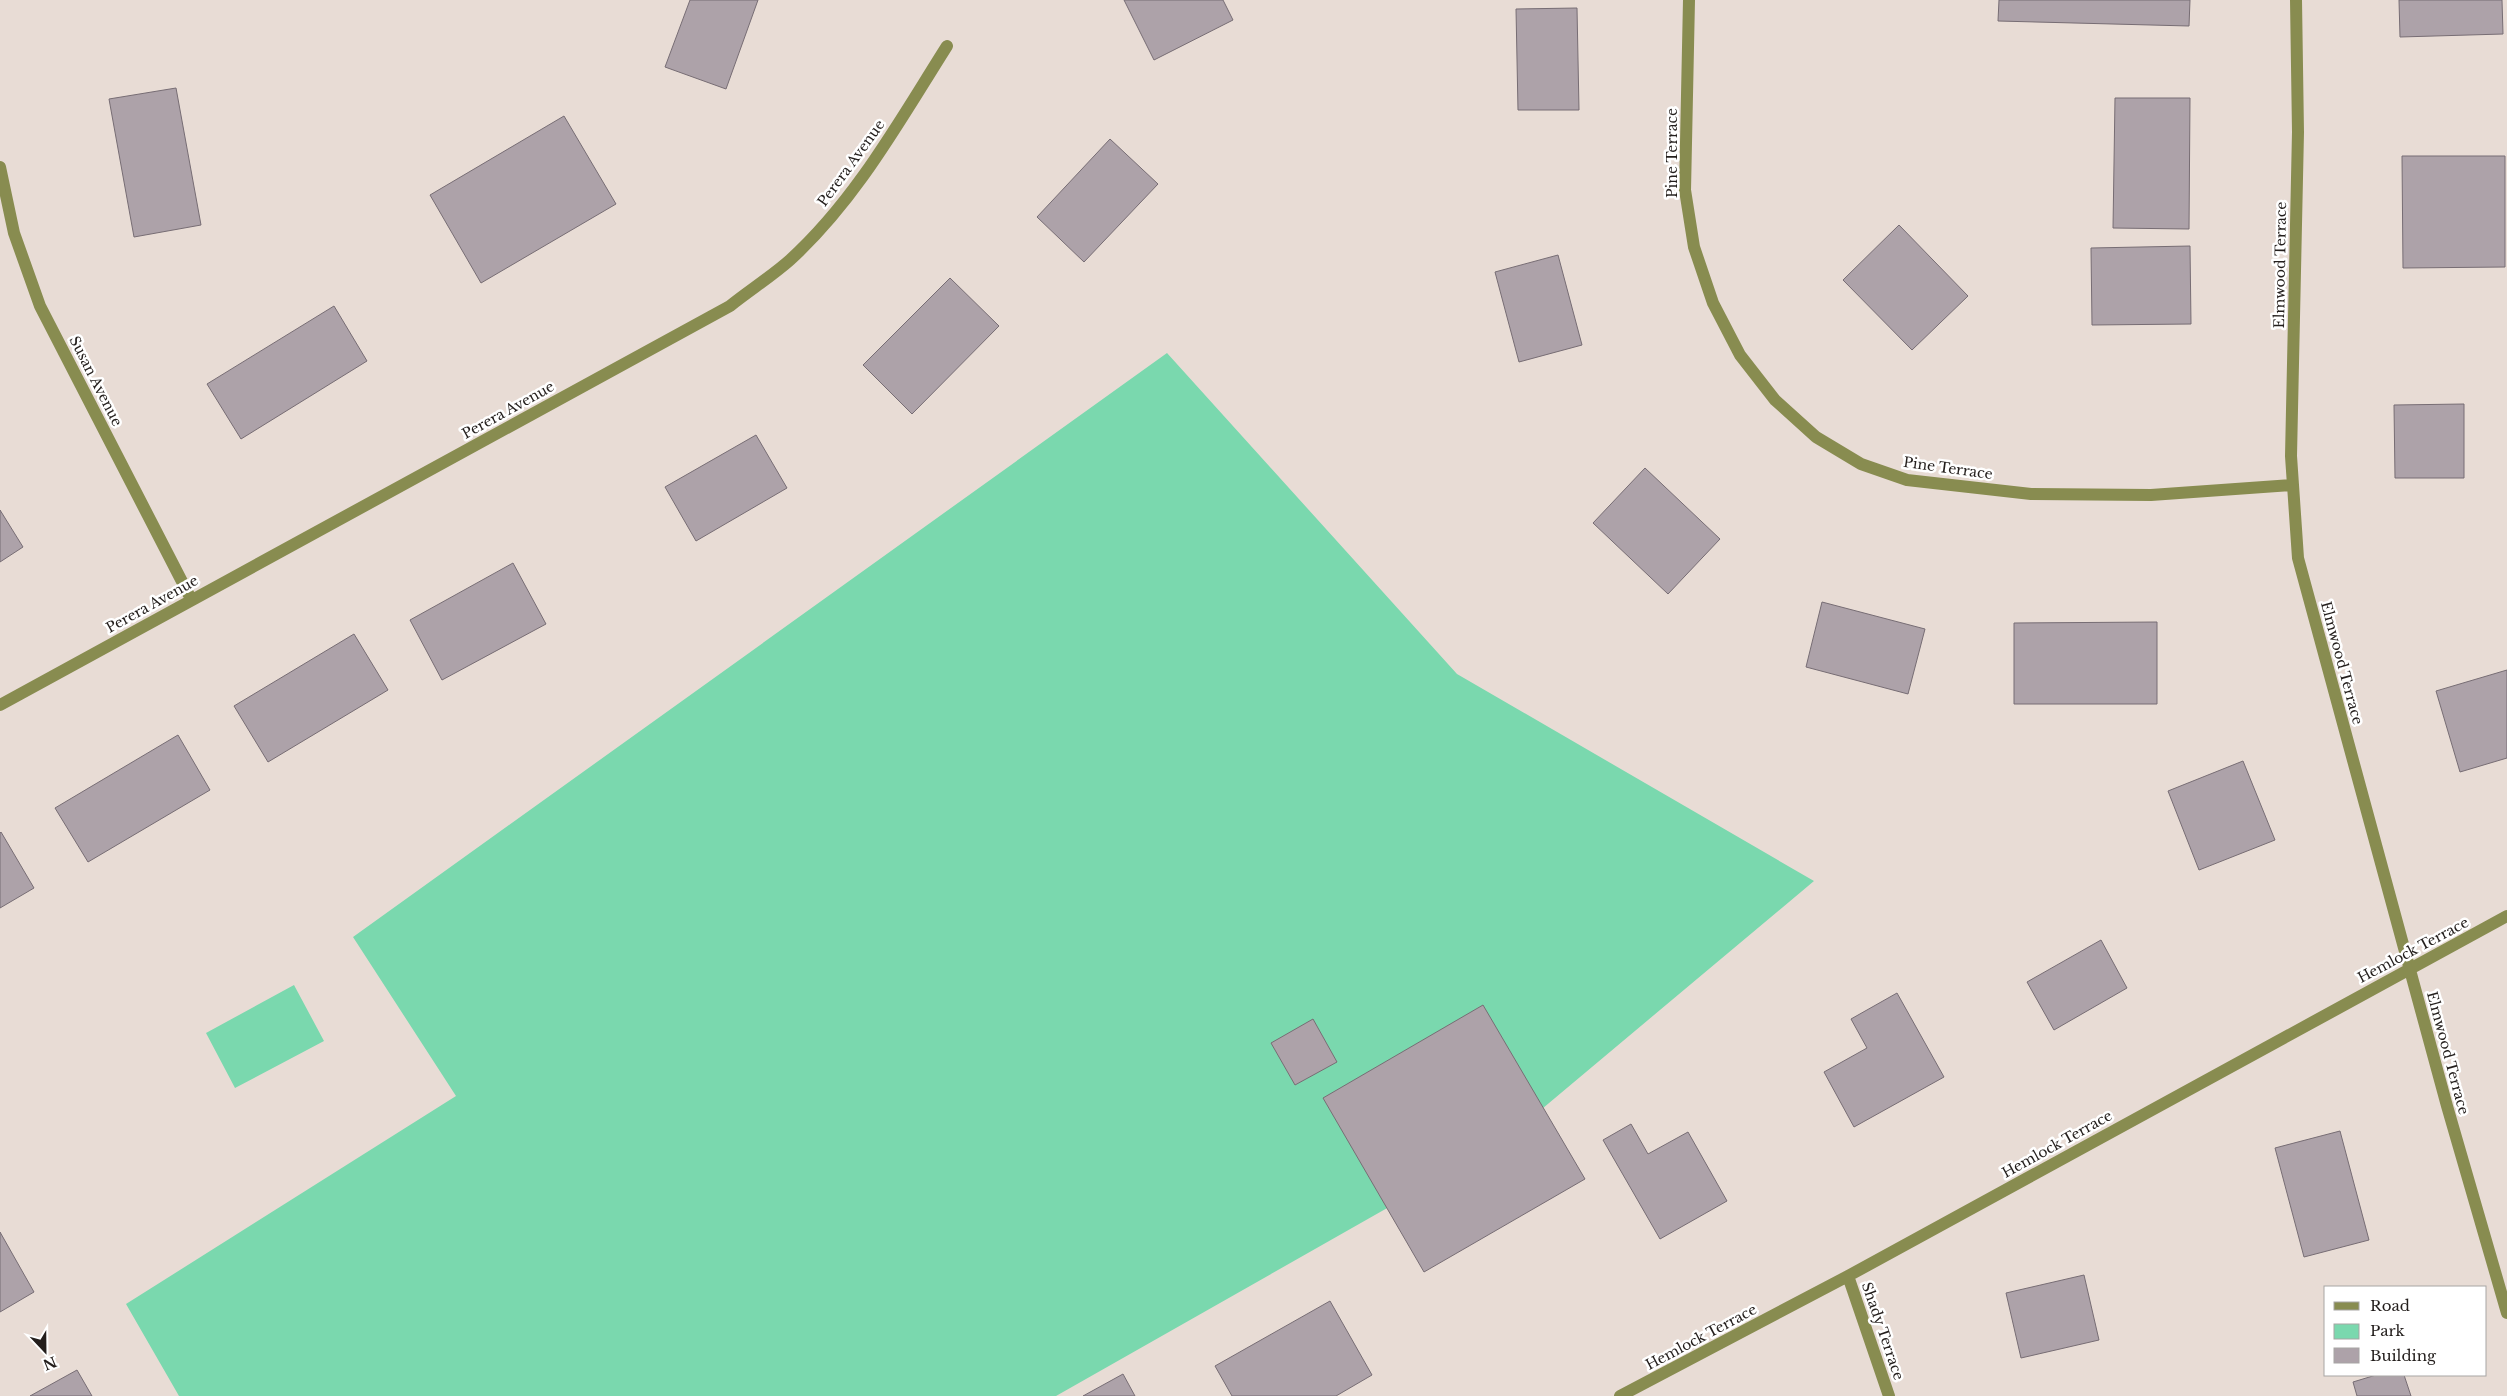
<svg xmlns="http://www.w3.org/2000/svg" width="2507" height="1396" font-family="'Libre Baskerville',serif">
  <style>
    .green { fill: #7ad8ae }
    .building { fill: #ada2a9; stroke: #776d74 }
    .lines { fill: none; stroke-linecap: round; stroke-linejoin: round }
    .minor { stroke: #888c50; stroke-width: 12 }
    .labels { text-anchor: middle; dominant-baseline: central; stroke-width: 5; stroke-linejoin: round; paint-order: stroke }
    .street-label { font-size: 14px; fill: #231e1c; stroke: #fff }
  </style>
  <rect width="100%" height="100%" fill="#e8dcd5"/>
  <path class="green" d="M1167,353L1457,674L1814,881L1500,1144L1056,1396H179L126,1304L456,1096L353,937Z
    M294,985L324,1041L235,1088L206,1033Z"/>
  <path class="building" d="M690,0H758L726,89L665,67Z
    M1124,0H1223L1233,20L1154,60Z
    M1999,0H2190L2189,26L1998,21Z
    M2399,0H2502L2503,34L2400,37Z
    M1577,8L1579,110H1518L1516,9Z
    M176,88L201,225L134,237L109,99Z
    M2115,98H2190L2189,229L2113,228Z
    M564,116L616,204L481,283L430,195Z
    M1110,139L1158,184L1084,262L1037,217Z
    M2402,156H2505V267L2403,268Z
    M1899,225L1968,296L1912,350L1843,280Z
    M2190,246L2191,324L2092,325L2091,248Z
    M1558,255L1582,345L1519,362L1495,272Z
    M950,278L999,326L912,414L863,365Z
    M334,306L367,361L241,439L207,384Z
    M2464,404V478H2395L2394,405Z
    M756,435L787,488L696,541L665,487Z
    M1645,468L1720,539L1668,594L1593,523Z
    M0,510L23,547L0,562Z
    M513,563L546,624L442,680L410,620Z
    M1822,602L1925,629L1908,694L1806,667Z
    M2157,622V704H2014V623Z
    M354,634L388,690L268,762L234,706Z
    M2507,670V758L2460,772L2436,691Z
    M178,735L210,790L88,862L55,808Z
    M2243,761L2275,840L2199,870L2168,791Z
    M1,832L34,888L0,908V833Z
    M2101,940L2127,988L2054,1030L2027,982Z
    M1897,993L1944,1077L1854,1127L1824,1072L1867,1048L1851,1019Z
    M1483,1005L1585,1179L1424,1272L1323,1098Z
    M1313,1019L1337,1062L1295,1085L1271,1043Z
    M1631,1124L1648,1154L1688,1132L1727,1201L1660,1239L1603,1140Z
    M2340,1131L2369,1240L2304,1257L2275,1148Z
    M0,1232L34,1292L0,1312Z
    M2084,1275L2099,1340L2021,1358L2006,1293Z
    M1330,1301L1372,1375L1336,1396H1232L1215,1366Z
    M77,1370L92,1396H30Z
    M1123,1374L1135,1396H1083Z
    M2376,1375H2404L2411,1396H2357L2353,1382Z"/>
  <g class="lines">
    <path class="minor" d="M1689,0L1685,190L1694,247L1713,303L1740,355L1775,400L1816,437L1861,464L1907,480L2031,494L2151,495L2293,485
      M2296,0L2298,132L2291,456L2298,558L2447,1106L2507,1313
      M0,167L14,233L40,306L191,599
      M0,705L730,306C750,290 772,276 790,260C856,200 900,120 947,46
      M1848,1276L1889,1396
      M1620,1396L1848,1276L2507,916"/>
  </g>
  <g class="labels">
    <g class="street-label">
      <text transform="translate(1672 153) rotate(-90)">Pine Terrace</text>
      <text transform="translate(851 163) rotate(-54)">Perera Avenue</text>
      <text transform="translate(2280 265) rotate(-89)">Elmwood Terrace</text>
      <text transform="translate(96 381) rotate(63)">Susan Avenue</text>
      <text transform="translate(508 410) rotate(-29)">Perera Avenue</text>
      <text transform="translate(1948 468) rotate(8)">Pine Terrace</text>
      <text transform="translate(152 604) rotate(-29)">Perera Avenue</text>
      <text transform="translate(2342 663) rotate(75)">Elmwood Terrace</text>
      <text transform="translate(2413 950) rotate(-28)">Hemlock Terrace</text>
      <text transform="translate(2448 1053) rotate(75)">Elmwood Terrace</text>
      <text transform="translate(2057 1144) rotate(-29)">Hemlock Terrace</text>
      <text transform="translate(1883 1331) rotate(71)">Shady Terrace</text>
      <text transform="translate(1701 1337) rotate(-28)">Hemlock Terrace</text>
    </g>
  </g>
  <rect x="2324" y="1286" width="162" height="90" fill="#ffffff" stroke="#a7a5a4"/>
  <rect x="2334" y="1302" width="25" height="8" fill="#888c50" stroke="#a7a5a4"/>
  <text x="2370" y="1311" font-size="15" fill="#231e1c">Road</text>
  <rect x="2334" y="1324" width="25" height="15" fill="#7ad8ae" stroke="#a7a5a4"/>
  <text x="2370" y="1336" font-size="15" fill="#231e1c">Park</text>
  <rect x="2334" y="1348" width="25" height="15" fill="#ada2a9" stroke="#a7a5a4"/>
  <text x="2370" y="1361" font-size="15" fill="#231e1c">Building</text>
  <g transform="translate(45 1351) rotate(158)" stroke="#ffffff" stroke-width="4" paint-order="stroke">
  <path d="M0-4L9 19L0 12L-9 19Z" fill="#231e1c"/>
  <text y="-8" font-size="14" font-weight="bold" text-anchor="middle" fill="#231e1c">N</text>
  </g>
</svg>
